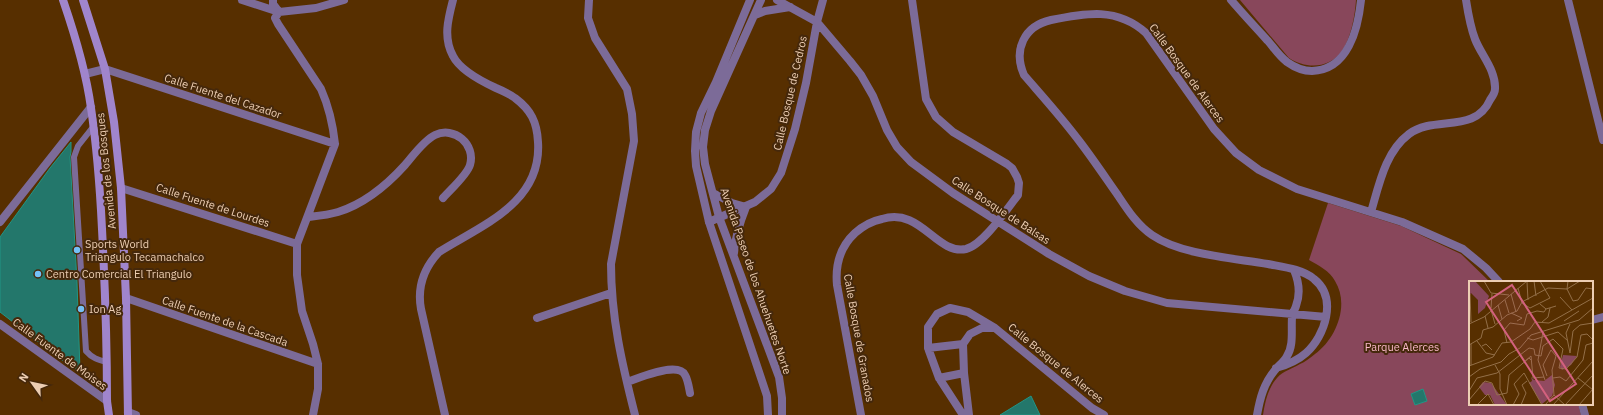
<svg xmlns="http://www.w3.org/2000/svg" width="1603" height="415" font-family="'IBM Plex Sans',sans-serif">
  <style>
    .green { fill: #88475b }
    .building { fill: #23776b; stroke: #219585 }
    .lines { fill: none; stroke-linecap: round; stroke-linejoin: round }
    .service { stroke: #7c6b98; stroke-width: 6 }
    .minor { stroke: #7c6b98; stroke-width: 8 }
    .tertiary { stroke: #7c6b98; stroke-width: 8 }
    .secondary { stroke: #a085cc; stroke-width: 8 }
    .poi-dot { fill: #75c0f6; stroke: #45280b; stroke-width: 1.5 }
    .labels { text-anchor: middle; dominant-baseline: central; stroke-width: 4; stroke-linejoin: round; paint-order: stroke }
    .street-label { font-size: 11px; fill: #edceb3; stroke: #45280b }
    .poi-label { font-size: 11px; fill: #edceb3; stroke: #45280b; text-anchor: start }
    .park-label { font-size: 11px; fill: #f9b9ca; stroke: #45280b }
    .inset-road { fill: none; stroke: #936f48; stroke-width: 1 }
    .view { fill: #d3617e; fill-opacity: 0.15; stroke: #d3617e; stroke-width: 2 }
    .inset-edge { fill: none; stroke: #edceb3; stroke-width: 2 }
  </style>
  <rect width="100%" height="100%" fill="#572f00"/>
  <path class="green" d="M1240,0H1356C1355,16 1351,37 1342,51C1329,69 1306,69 1289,58Z
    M1328,203L1401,226L1461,254L1490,282H1470V404H1578L1581,415H1263C1265,402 1268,388 1277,378C1283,371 1292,369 1300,364C1305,362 1310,358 1315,354C1336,339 1350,305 1335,281C1330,271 1318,265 1309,260Z"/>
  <path class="building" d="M71,142V152L70,157L77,282L80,371L71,367L0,312V237L50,168Z
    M1423,389L1427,401L1415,405L1411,394Z
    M1031,396L1040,415H1000Z"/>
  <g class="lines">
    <path class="service" d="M93,127L78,146L74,157L86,351C92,358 98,360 107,362"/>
    <path class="minor" d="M242,0L279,12L316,8L344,0
      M273,0V4L279,12L275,18L278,24L321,89C329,107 333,125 335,144L297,244V275L302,311L313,344L318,364V389L313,415
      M589,0L588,18L595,38L627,89L632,114L634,141L611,264C611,317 622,364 635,415
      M777,0L817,22L850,61L861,75L873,96L887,130L897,147L911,162L953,193L1049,254L1089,276L1125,291L1167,303L1326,317
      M1231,0C1243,14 1256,28 1268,41C1274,48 1279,56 1287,62C1294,67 1303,71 1312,71C1348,70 1358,29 1361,0
      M1568,0L1603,140
      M85,74L105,69L335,144
      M121,188L297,244
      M1371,212C1379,185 1385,152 1409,134C1434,115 1475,134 1490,100C1492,97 1495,93 1495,89C1496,70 1481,55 1475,39C1470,26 1468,13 1466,0
      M308,217C317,216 328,215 338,212C364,204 386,186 405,165C413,156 423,141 435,135C454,126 476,144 470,165C467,175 451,189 443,198
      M0,222L91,107
      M709,222L755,202L771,189L781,173L795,129L806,83L817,22L823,0
      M126,298L318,364
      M537,318L611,293
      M1592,320L1603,317
      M0,324L107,401
      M928,348L963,344
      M1276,368C1287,365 1297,361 1306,353C1325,336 1338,298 1314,279C1302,269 1283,267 1268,264C1233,258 1181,255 1152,235C1137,225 1127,209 1117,194C1105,177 1093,159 1080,142C1063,119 1043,97 1024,75C1013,50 1024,26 1051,20C1086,13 1117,7 1146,33L1214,129L1236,153L1259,170L1297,189L1402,222L1463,249L1486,268L1499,282
      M939,378L964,373
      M627,382C639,378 678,361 685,375C688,380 689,388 690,393
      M1582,404L1585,415
      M128,412L136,415
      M445,415L421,309C417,287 423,269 439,252C482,225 542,203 538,142C537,122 531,110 515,98C510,94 503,91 496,88C483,82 460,70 453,56C443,38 448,19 453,0
      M861,415L837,285C835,264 840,247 855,233C863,226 872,221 882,219C921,207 936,255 966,249C983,245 1007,209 1018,195L1019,183L1017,177L1012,168L1007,164L953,132L936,117L926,99L912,0
      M963,415L939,378L928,348V327L937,314L950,308L968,312L995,328L1092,408L1104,415
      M969,415L964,373L963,344L970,334L982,328H994
      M1257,415C1260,398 1264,383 1275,370C1279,365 1284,362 1287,356C1294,345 1291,330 1292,317C1292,313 1295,310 1296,306C1301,293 1299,282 1294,270"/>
    <path class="tertiary" d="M750,0L716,82L701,113L696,132L695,151L696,166L709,222L767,396L768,415
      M761,0L711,111L705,130L703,147L705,164L719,217L779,377L782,398V415
      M755,15L765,11L790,7
      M713,193L732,203L746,207C740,222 735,237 734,253"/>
    <path class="secondary" d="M63,0C75,35 86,71 91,108C97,148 100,188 102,229C105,286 107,343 107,401L109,415
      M83,0L105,69L114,122L121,188L126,298L128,415"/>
  </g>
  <g class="poi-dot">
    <circle cx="77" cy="250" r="4"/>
    <circle cx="38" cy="274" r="4"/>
    <circle cx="81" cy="309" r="4"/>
  </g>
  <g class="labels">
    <g class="street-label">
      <text transform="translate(1187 73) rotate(54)">Calle Bosque de Alerces</text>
      <text transform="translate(790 93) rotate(-77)">Calle Bosque de Cedros</text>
      <text transform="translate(223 96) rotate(18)">Calle Fuente del Cazador</text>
      <text transform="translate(106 171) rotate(-96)">Avenida de los Bosques</text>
      <text transform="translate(213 205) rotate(18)">Calle Fuente de Lourdes</text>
      <text transform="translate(1001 210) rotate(33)">Calle Bosque de Balsas</text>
      <text transform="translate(756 281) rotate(71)">Avenida Paseo de los Ahuehuetes Norte</text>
      <text transform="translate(225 321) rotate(19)">Calle Fuente de la Cascada</text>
      <text transform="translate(859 338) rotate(80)">Calle Bosque de Granados</text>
      <text transform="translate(60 354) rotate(36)">Calle Fuente de Moises</text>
      <text transform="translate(1056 363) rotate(39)">Calle Bosque de Alerces</text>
    </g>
    <g class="poi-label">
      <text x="85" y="244">Sports World<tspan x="85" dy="13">Triangulo Tecamachalco</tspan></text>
      <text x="46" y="274">Centro Comercial El Triangulo</text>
      <text x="89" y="309">Ion Ag</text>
    </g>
    <g class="park-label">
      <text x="1402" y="347">Parque Alerces</text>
    </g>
  </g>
  <g transform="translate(1469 281)">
    <rect width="124" height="124" fill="#572f00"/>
    <path d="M0,0H6L20,15L16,27L9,33V19L2,12L0,16ZM94,74L108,75L102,84L93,89L91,86ZM83,94L86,104L83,115L73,123L60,102L63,100L62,96L65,99L75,100ZM14,101L22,102L38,124H26L21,114H16L10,106Z" fill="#88475b"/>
    <path class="inset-road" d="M15,0L22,12L40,14M65,0L67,15M99,0L98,8L104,20L109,19L117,7L124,8M58,1L59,19M49,7L53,22L61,27L81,17L71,0M1,13L2,41M42,13L47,31M91,16L103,29M36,19L40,32M71,23L77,28L87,25M29,24L33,38M22,27L23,13M22,29L26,43M42,32L53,37L48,40M16,35L19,47M95,40L110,30M73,41L79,36L81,27M0,43L15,36L58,0M101,43L97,52L101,72L104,50L111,44L124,42M14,49L24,46L38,34L48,30L53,21L79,7L98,8L111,0M74,51L69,79L76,99M58,57L64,59L89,51L99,60M8,60L17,72L26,74M38,62L35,49L41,42L55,44L58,33L68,30L75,31L77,28M2,63V84M0,64L12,57L14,49M13,65L17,63L23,69M55,81L62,75L64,97L75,96M26,84L31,93V108L38,124M0,85L24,76L33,62L42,61L61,48L66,41L80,42L124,17M78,95L74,84L82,69L87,75L83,89L85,114L96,124M0,96L11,88L32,81L40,73L51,67L62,54L110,39L124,27M84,97L91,96L97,100L114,79L117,64L124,62M109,97L124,109M0,110L8,97L28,92L60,67L65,68L66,74L72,75L74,65L84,58L94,68L90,87L97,88L108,76L112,54L118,53L124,59M0,119L16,100L23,102L28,114L38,112L40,94L60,77L62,79M8,124L19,113L25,124M44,124L50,113L45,103L55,92L73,124M52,124L57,112L53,104L58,100M76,124L85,114M84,124L124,80M96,124L124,94M110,124L124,108"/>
    <path class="view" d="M43,4L107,103L81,120L17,21Z"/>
    <rect width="124" height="124" class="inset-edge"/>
  </g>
  <g transform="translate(32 383) rotate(303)" stroke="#45280b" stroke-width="3" paint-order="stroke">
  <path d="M0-3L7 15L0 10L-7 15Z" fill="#edceb3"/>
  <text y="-6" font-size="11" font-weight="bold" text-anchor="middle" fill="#edceb3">N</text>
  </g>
</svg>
